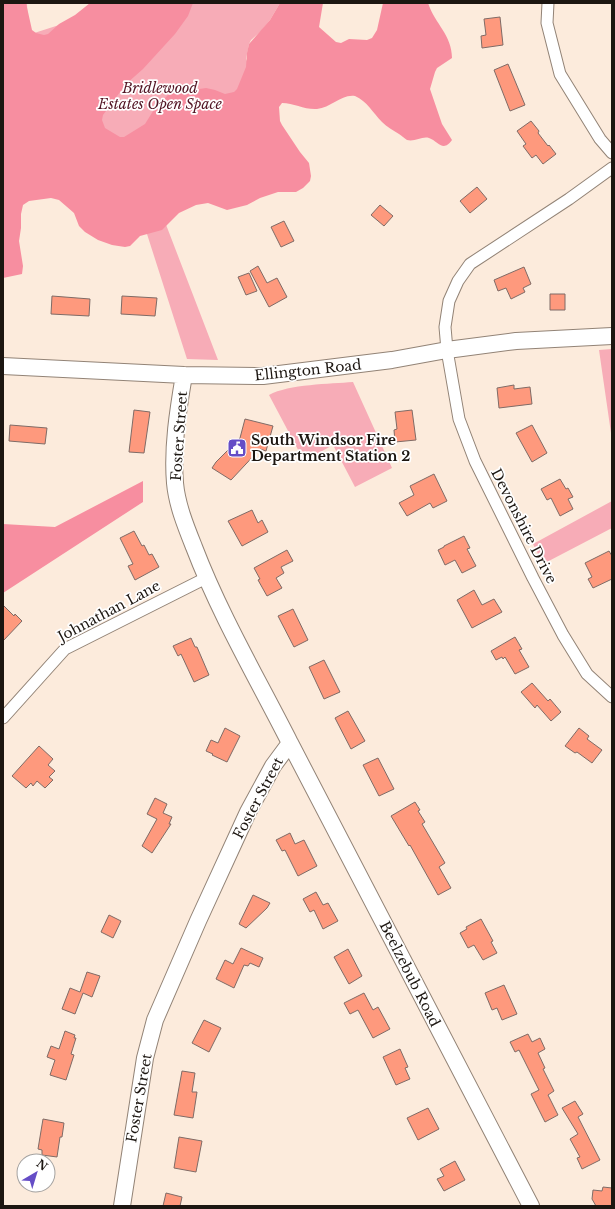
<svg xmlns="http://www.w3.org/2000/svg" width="615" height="1209" font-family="'Libre Baskerville',serif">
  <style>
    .green { fill: #f7acb7 }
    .forest { fill: #f78ea0 }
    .building { fill: #fe997d; stroke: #7f6b66 }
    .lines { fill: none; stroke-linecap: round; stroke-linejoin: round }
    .street-casing { stroke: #928376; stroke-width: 13 }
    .secondary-casing { stroke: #928376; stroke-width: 18 }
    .street { stroke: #fff; stroke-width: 11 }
    .secondary { stroke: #fff; stroke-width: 16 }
    .labels { text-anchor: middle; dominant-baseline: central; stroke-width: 3.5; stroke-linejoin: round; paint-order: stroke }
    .park-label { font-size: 14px; font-style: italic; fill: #521323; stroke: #fff }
    .street-label { font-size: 14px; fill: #1c1611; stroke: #fff }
    .poi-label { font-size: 14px; font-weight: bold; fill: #1c1611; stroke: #fff; text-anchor: start }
  </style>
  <rect width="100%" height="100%" fill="#fcebdc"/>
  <path class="green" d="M3,3H27L28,35L112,8L114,3H280L270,20L261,31L251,40L249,44L246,59L285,147L160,209L218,360L187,359L131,184Z
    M612,349V440L599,350Z
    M353,382L392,468L355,487L333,445L304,461L269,395C289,384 330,384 353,382Z
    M612,501V528L543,564L533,544Z"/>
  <path class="forest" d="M3,3H26L32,30L36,33L44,35L48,34L59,24L75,15L90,3H193L188,16L175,34L143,69L126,84L103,115L102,120L105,128L120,137H124L145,124L155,108L168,95L173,93L206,88L215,90L225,94L234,92L237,89L246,67L247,53L249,44L270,20L280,3H323L319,27L336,42L341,43L349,39L367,40L372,38L377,30L383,3H428C435,24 452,35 452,58L437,68L435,72L430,89L442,124L452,140C443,153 438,141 429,138C422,136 415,142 407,140C404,138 402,136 399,134C393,130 387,127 382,122C373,113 367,101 355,96C341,94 331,108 317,109C305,110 294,103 282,103L279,107L280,121L282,125L300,152L309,163L311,176L310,181L303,188L296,192H278L260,198L247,205L227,210L208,203L196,205L179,213L162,230L140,236L130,246L125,247L112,245L98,240L85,232L79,226L74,213L59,200L51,198L29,201L23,205L21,214V228L19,241L23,266L22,274L3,278Z
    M143,481V502L3,593V524L55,527Z"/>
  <path class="building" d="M500,17L503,45L482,48L481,36L486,35L484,19Z
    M508,64L525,105L510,111L494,70Z
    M531,121L539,131L538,133L548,146L549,145L556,154L543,164L536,155L532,158L523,146L526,144L517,131Z
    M477,187L487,199L470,213L460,201Z
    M380,205L393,216L384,226L371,215Z
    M284,221L294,241L281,247L271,227Z
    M258,266L267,283L277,278L287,297L269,307L250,271Z
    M524,267L531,284L523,288L525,292L511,299L506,288L498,291L494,280Z
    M249,273L257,291L246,295L238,277Z
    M550,294H565V310H550Z
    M52,296L90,299L89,316L51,314Z
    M122,296L157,298L155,316L121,314Z
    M514,385V389L530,387L532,404L499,408L497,388Z
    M134,410L150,412L144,453L129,452Z
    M412,410L416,440L395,442L394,430L397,429L395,412Z
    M245,419L273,426L266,451L260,449L231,480L212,468L216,462L240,438Z
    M10,425L47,428L45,444L9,441Z
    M532,425L547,453L532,462L516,433Z
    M434,474L447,501L433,508L430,503L407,516L399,503L414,495L410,486Z
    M560,479L566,489L568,488L573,497L568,499L573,509L560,516L551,498L547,500L541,489Z
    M252,510L258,523L262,520L268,532L242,546L228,521Z
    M134,531L142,546L144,545L149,555L152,554L159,567L135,580L128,566L133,564L120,538Z
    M464,536L470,548L467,549L476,566L462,573L455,560L445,565L438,550L444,547V546Z
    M287,550L293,561L281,567L284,573L276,578L282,588L267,596L258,580L260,579L254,568Z
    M609,551L612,556V579L593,588L588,579L592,577L585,563Z
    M474,590L482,605L494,599L502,612L472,628L457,600Z
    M3,605L14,616L15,614L22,621L3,641Z
    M293,609L308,640L294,647L278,616Z
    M515,637L522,649L519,650L529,667L515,674L505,657L503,659L502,657L496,660L491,651Z
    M191,638L195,647H197L209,675L194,682L181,654L178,656L173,646Z
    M324,660L340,692L324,699L309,667Z
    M532,683L548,701L550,699L561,712L551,721L537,705L535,708L521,692Z
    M348,711L365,741L351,749L335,718Z
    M225,728L240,736L227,762L212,755L213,754L206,751L211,740L218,743Z
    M579,728L589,736L587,739L602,750L592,763L577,752L575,753L565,746Z
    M39,746L53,759L48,765L55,771L49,777L53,780L45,788L37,781L33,786L31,783L26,788L12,776Z
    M378,758L394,789L379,796L363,765Z
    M155,798L167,804L163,813L172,817L169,824H171L152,853L142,846L157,819L147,814Z
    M415,802L420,810L418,811L425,822L422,824L445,863L439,867L451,888L438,895L410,845L409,846L391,816Z
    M290,833L295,844L304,840L317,866L298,876L285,850L282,851L276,840Z
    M316,892L323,905L328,903L338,921L323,929L314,910L310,912L303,899Z
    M253,895L270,903L267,908L246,928L239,924Z
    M109,915L121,921L113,938L101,932Z
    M481,919L493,941L491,942L497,953L483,960L474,945L468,948L460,933L467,929L466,927Z
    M241,948L263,958L259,967L250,963L248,966L244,965L234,988L216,979L225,960L233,964Z
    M348,949L362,976L349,984L334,957Z
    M87,972L100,976L92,997L83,993L75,1014L62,1009L70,988L80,992Z
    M504,985L517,1014L502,1020L497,1008L492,1010L485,993Z
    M364,993L373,1010L378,1007L390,1029L373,1038L358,1010L350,1014L344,1003Z
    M204,1020L221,1028L209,1052L192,1043Z
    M65,1031L75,1035L74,1038H76L71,1054L74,1055L66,1080L50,1075L55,1060L47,1057L51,1046L59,1049Z
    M528,1034L532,1042L540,1038L545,1049L538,1053L545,1068L543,1069L554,1091L548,1095L558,1115L545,1122L531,1094L539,1090L519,1050L515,1052L510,1042Z
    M400,1049L408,1067L405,1068L410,1079L396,1085L383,1057Z
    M182,1071L195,1073L192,1092H197L193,1118L174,1115Z
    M575,1101L583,1114L578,1117L600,1160L582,1169L577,1158L580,1157L570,1139L578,1134L562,1108Z
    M428,1108L439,1129L418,1140L407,1118Z
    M43,1119L64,1123L62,1137H60L57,1157L42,1155V1150L38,1149Z
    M179,1137L202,1141L196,1172L174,1168Z
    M455,1161L465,1180L444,1191L437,1179L444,1176L440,1169Z
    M603,1187L612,1188V1206H596L592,1199L593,1190L602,1191Z
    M166,1193L182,1197L180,1206H163Z"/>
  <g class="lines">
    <defs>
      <path id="street" d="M548,3L547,23L560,74L600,139L612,153
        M612,168L569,199L470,264L458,281L449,301L445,327L447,350L459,419L475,461L533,578L563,635L587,674L612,697
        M3,718L65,649L206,578"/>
      <path id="secondary" d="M3,366L184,375L263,376L392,360L447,350L516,341L612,336
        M290,743L531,1206
        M122,1206L145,1058L155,1020L198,921L248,812L273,766L290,743C257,678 220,615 194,547C186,527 177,505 175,483C172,448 178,410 184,375"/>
    </defs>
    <use href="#street" class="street-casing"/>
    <use href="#secondary" class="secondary-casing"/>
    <use href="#street" class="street"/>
    <use href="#secondary" class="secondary"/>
  </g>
  <defs>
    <symbol id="civic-square" viewBox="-11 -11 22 22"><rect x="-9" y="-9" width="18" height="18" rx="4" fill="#654dc6" stroke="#fff"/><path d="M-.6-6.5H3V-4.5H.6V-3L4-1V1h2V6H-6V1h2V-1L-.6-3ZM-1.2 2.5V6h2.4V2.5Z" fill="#fff"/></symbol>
  </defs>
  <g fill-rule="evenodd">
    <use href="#civic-square" x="226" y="437" width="22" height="22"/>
  </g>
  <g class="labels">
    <g class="park-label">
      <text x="160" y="88">Bridlewood<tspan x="160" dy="16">Estates Open Space</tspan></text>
    </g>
    <g class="street-label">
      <text transform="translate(308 370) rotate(-6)">Ellington Road</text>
      <text transform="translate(179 436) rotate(-86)">Foster Street</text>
      <text transform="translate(524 526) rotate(63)">Devonshire Drive</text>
      <text transform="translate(109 611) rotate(-28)">Johnathan Lane</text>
      <text transform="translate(258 798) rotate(-62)">Foster Street</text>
      <text transform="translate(410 974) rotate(63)">Beelzebub Road</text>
      <text transform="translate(139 1098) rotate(-80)">Foster Street</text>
    </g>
    <g class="poi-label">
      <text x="251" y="440">South Windsor Fire<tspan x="251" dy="16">Department Station 2</tspan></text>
    </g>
  </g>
  <rect width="615" height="1209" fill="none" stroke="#1c1611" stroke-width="8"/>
  <g transform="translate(36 1173) rotate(38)"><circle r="19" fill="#ffffff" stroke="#a4a2a0"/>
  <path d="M0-3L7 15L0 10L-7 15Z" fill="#654dc6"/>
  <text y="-6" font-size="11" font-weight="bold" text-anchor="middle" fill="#1c1611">N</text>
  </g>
</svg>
